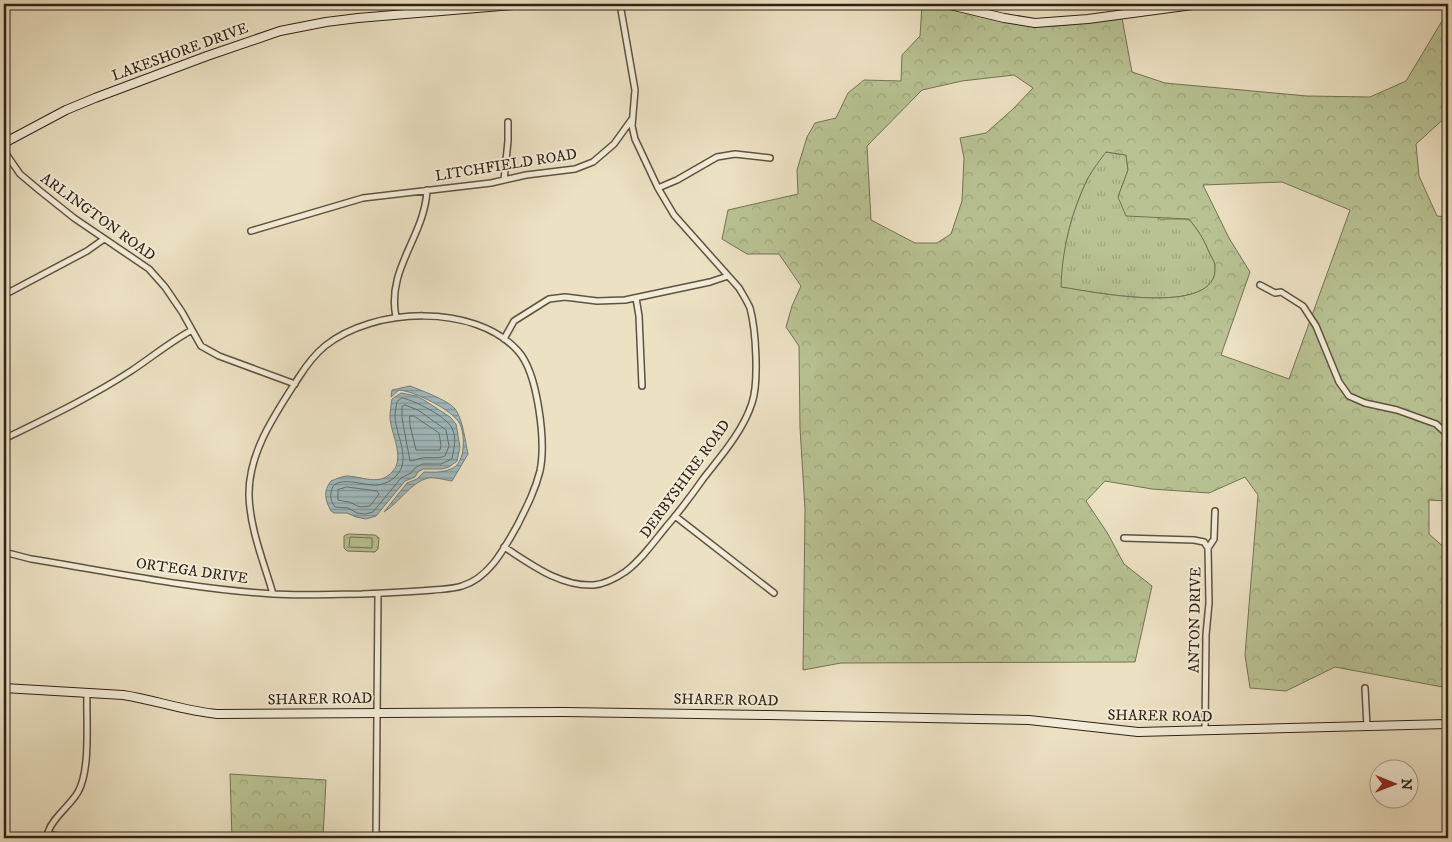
<svg xmlns="http://www.w3.org/2000/svg" width="1452" height="842" font-family="'IM FELL DW Pica',serif">
  <style>
    .grass { fill: url(#grass-tufts); stroke: #747254 }
    .forest { fill: url(#forest-crowns); stroke: #747254; fill-rule: evenodd }
    .park { fill: url(#park-dots); stroke: #747254 }
    .garden { fill: #b8c293; stroke: #747254 }
    .water { fill: url(#water-rules); stroke: #727d7b }
    .lines { fill: none; stroke-linecap: round; stroke-linejoin: round }
    .shore { stroke: #676e6a; stroke-width: 1 }
    .street-casing { stroke: #5e5240; stroke-width: 8 }
    .secondary-casing { stroke: #2f2215; stroke-width: 10 }
    .street { stroke: #f3ecd8; stroke-width: 5 }
    .secondary { stroke: #f3ecd8; stroke-width: 8 }
    .labels { text-anchor: middle; dominant-baseline: central; stroke-width: 4; stroke-linejoin: round; paint-order: stroke }
    .street-label { font-size: 15px; fill: #2f2215; stroke: #f3ecd8 }
  </style>
  <defs>
    <pattern id="grass-tufts" width="24" height="20" patternUnits="userSpaceOnUse" patternTransform="scale(1.25)"><rect width="24" height="20" fill="#b8c293"/><path d="M3 7l-1-3M5 7V3M7 7l1-3M15 17l-1-3M17 17v-4M19 17l1-3" fill="none" stroke="#9ea67e"/></pattern>
    <pattern id="forest-crowns" width="20" height="18" patternUnits="userSpaceOnUse" patternTransform="scale(1.25)"><rect width="20" height="18" fill="#b8c293"/><path d="M2 6a3 3 0 1 1 6 0M12 15a3 3 0 1 1 6 0" fill="none" stroke="#9ea67e"/></pattern>
    <pattern id="park-dots" width="8" height="8" patternUnits="userSpaceOnUse" patternTransform="scale(1.25)"><rect width="8" height="8" fill="#b8c293"/><path d="M2 2h.1M6 6h.1" fill="none" stroke="#9ea67e" stroke-width="1.8" stroke-linecap="round"/></pattern>
    <pattern id="water-rules" width="6" height="5" patternUnits="userSpaceOnUse" patternTransform="scale(1.25)"><rect width="6" height="5" fill="#9fbabf"/><path d="M0 2.5h6" fill="none" stroke="#82979a"/></pattern>
  </defs>
  <rect width="100%" height="100%" fill="#ece1c3"/>
  <filter id="stains"><feTurbulence type="fractalNoise" baseFrequency=".004" numOctaves="4"/><feColorMatrix values="0 0 0 0 .2 0 0 0 0 .09 0 0 0 0 .02 0 0 0 .5 -.17"/></filter>
  <radialGradient id="worn" r=".72"><stop offset=".6" stop-color="#630" stop-opacity="0"/><stop offset="1" stop-color="#630" stop-opacity=".3"/></radialGradient>
  <path class="grass" d="M1105,152L1126,155L1128,170L1118,197L1160,219H1189C1198,230 1204,239 1209,252C1211,256 1215,262 1215,266C1220,319 1089,291 1060,287C1062,250 1071,212 1088,178C1093,169 1100,160 1105,152Z"/>
  <path class="forest" d="M922,4C953,4 984,19 1015,24C1051,29 1086,23 1122,18L1132,72L1165,83L1307,96L1370,97L1406,81L1448,11V115L1416,144L1419,176L1437,216L1448,217V501L1429,500V534L1448,551V688L1335,667L1286,691L1250,688L1245,655L1258,495L1245,477L1209,493L1152,489L1105,481L1086,501L1108,534L1124,564L1152,586L1135,662L841,663L803,670L805,509L800,428L799,346L786,327L792,306L801,286L779,254H747L722,239L728,210L798,194L797,170L807,137L815,123L836,118L848,93L864,80L901,81L902,55L920,36ZM1014,75L1033,88L1013,109L986,133L960,138L964,158L962,201L951,234L937,243H915L871,220L867,146L922,90L962,81ZM1106,152L1126,155L1128,170L1118,197L1126,216L1189,219C1198,230 1204,239 1209,252C1211,256 1215,262 1215,266C1220,319 1089,291 1061,287C1062,250 1071,212 1088,178C1093,169 1100,160 1106,152ZM1282,182L1350,210L1289,379L1221,355L1250,272L1229,238L1203,185Z
    M230,774L326,780L323,838H232Z"/>
  <path class="park" d="M348,534L375,535L379,538L378,549L375,552L347,551L344,548V536Z"/>
  <path class="garden" d="M350,537L372,538V548L349,547Z"/>
  <path class="water" d="M410,386C420,390 448,400 455,409C463,419 465,441 468,454L452,481C445,480 435,477 428,478C411,482 399,503 384,512L407,483L417,479L424,472C433,472 442,473 451,469C458,466 459,462 462,455C464,445 464,433 460,424C453,410 414,391 399,390L391,397L392,390Z
    M401,393L416,396L424,400L450,417L456,424L460,447L457,461L449,467L442,469H423L418,472L415,477L405,481L376,516L366,519L356,517L347,513H334L331,511C325,500 323,491 331,481C336,479 340,477 346,476C362,476 380,487 393,471C405,457 391,434 390,418C390,412 391,405 392,399Z"/>
  <g class="lines">
    <path class="shore" d="M402,398C414,400 447,417 452,428C457,439 454,448 452,459L441,464H422L415,468L411,473L401,478L373,512L365,514L357,513L348,508L335,507C332,503 330,498 331,493C332,472 366,487 378,485C385,484 391,481 396,476C412,460 396,436 395,417C395,412 396,407 397,402Z
      M405,405L418,410L446,430L449,446L445,456C438,459 430,457 422,458C417,459 414,461 410,461L402,418V407Z
      M410,416H414L439,433L441,445L440,450H416L410,425Z
      M347,487L377,491L379,494L370,506L360,507L349,502L338,500V490Z"/>
    <defs>
      <path id="street" d="M4,8L13,4
        M4,151L20,174L39,190L74,218L149,269L165,287L182,312L201,346L219,356L295,384
        M504,180L508,141V122
        M658,188L677,180L717,157L735,154L770,158
        M251,231L363,198L491,183L526,175L575,169L593,162L614,144L632,119
        M1260,285L1275,293L1281,292L1303,306L1316,326L1339,382L1349,396L1365,403L1397,410L1436,424L1448,435
        M4,295L87,251L104,239
        M636,298L639,316L642,386
        M396,317C386,269 425,236 427,190
        M504,339L514,321L549,299L565,297L597,301L625,300L710,282L728,276
        M4,439C47,418 91,397 131,371C152,357 170,342 192,330
        M675,516L774,593
        M1124,538L1194,540L1204,542L1208,548
        M504,547C531,564 560,587 594,585C605,584 616,578 625,572C641,560 653,543 666,527C679,512 691,496 703,479C721,456 743,431 752,403C759,382 756,330 750,308C747,301 743,295 739,288L674,215L658,188L635,139L632,126L635,90L620,4
        M4,552L31,559C111,572 192,589 273,594C302,596 332,594 362,594C386,593 409,592 433,590C443,589 453,589 462,586C489,578 504,549 517,526C526,508 535,491 540,471C546,442 538,373 518,351C475,303 373,307 325,346C314,355 306,366 299,377C276,413 248,452 249,496C250,529 264,563 273,594
        M1365,688L1367,727
        M87,692C86,719 91,769 78,792C70,806 53,817 48,832L51,835L59,836L124,838
        M1205,731L1206,635L1209,603L1208,548L1214,539L1215,511
        M376,835L631,838
        M376,838L378,594"/>
      <path id="secondary" d="M946,4L1004,18L1035,23L1088,19L1200,4
        M4,143L66,110L95,98L207,56L280,31L326,22L358,18L525,4
        M4,688L123,695C155,700 185,711 217,714L564,712L769,715L1029,720L1138,732L1448,724"/>
    </defs>
    <use href="#street" class="street-casing"/>
    <use href="#secondary" class="secondary-casing"/>
    <use href="#street" class="street"/>
    <use href="#secondary" class="secondary"/>
  </g>
  <g class="labels">
    <g class="street-label">
      <text transform="translate(180 52) rotate(-20)">LAKESHORE DRIVE</text>
      <text transform="translate(506 165) rotate(-9)">LITCHFIELD ROAD</text>
      <text transform="translate(98 217) rotate(36)">ARLINGTON ROAD</text>
      <text transform="translate(685 479) rotate(-54)">DERBYSHIRE ROAD</text>
      <text transform="translate(192 571) rotate(8)">ORTEGA DRIVE</text>
      <text transform="translate(1195 620) rotate(-89)">ANTON DRIVE</text>
      <text transform="translate(320 699) rotate(-1)">SHARER ROAD</text>
      <text transform="translate(726 700) rotate(1)">SHARER ROAD</text>
      <text transform="translate(1160 716) rotate(1)">SHARER ROAD</text>
    </g>
  </g>
  <rect width="1452" height="842" fill="none" stroke="#ece1c3" stroke-width="20"/>
  <rect x="5" y="5" width="1442" height="832" fill="none" stroke="#2f2215" stroke-width="2.5"/>
  <rect x="10" y="10" width="1432" height="822" fill="none" stroke="#2f2215"/>
  <g transform="translate(1394 784) rotate(91)"><circle r="24" fill="#f3ecd8" stroke="#a59b8a"/>
  <path d="M0-4L9 19L0 12L-9 19Z" fill="#8f2418"/>
  <text y="-8" font-size="14" font-weight="bold" text-anchor="middle" fill="#2f2215">N</text>
  </g>
  <rect width="100%" height="100%" filter="url(#stains)"/>
  <rect width="100%" height="100%" fill="url(#worn)"/>
</svg>
